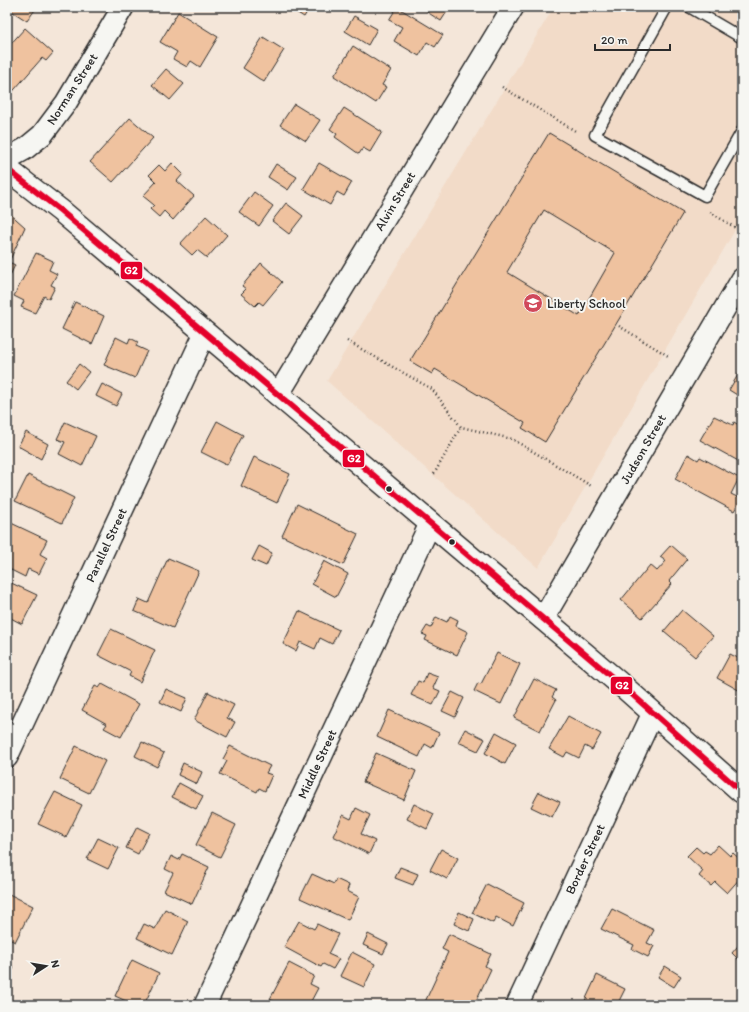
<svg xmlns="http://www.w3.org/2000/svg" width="749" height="1012" font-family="Itim,sans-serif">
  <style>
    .built { fill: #f2dbc8 }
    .building { fill: #efc29f; stroke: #2b2b2b; fill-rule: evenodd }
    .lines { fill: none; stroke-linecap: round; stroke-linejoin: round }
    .lane-casing { stroke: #2b2b2b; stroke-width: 13 }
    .street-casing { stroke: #2b2b2b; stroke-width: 24 }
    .primary-casing { stroke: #2b2b2b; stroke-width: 25 }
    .path { stroke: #2b2b2b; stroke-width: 2.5; stroke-dasharray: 1 3; stroke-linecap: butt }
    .lane { stroke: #f6f6f2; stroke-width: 10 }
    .street { stroke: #f6f6f2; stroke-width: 21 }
    .primary { stroke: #f6f6f2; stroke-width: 22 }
    .bus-1-casing { stroke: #f6f6f2; stroke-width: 9 }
    .bus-1 { stroke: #e4002b; stroke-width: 6 }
    .bus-dot { fill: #2b2b2b; stroke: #f6f6f2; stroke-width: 1.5 }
    .labels { text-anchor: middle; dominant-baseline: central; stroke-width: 4; stroke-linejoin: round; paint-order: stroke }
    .street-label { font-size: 13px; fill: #2b2b2b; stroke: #f6f6f2 }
    .poi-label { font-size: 13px; fill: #2b2b2b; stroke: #f6f6f2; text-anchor: start }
    .line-badge { stroke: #f6f6f2; stroke-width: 1.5 }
    .badge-label { font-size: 11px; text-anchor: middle; font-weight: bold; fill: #fff }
  </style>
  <rect width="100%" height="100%" fill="#f4e6d9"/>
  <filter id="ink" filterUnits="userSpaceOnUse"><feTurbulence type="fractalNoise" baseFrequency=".025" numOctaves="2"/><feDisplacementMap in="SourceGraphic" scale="8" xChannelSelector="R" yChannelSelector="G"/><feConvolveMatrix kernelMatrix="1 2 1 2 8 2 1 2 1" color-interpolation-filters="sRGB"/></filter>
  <g filter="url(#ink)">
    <path class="built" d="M554,7H742V218L538,568L327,381Z"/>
    <path class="building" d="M12,7H37L27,21L10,10Z
      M288,7H310L304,17Z
      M397,7L443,35L435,47L427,42L419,56L394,41L402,27L389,20Z
      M430,7H450L441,21L427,12Z
      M178,12L218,37L200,67L191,61L187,67L173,59L177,52L160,42Z
      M354,16L377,29L368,45L345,31Z
      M25,28L53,53L46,61L42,58L8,97L7,48Z
      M263,37L284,50L264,82L243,68Z
      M353,46L391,70L382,85L386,87L376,103L334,76Z
      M166,69L184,84L170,100L152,85Z
      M294,104L320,120L306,141L280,125Z
      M344,108L382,132L370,152L363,148L359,154L335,137L337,134L330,129Z
      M130,118L153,138L113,182L90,162Z
      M549,133L683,213L545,442L522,428L525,423L435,369L432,374L410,361ZM544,210L615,253L579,316L507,272Z
      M172,163L183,174L177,181L194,196L173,220L164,211L159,217L150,209L154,205L143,196L156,182L149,175L159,165L165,171Z
      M319,163L352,182L344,196L337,192L330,205L303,189Z
      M276,164L297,177L288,190L268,177Z
      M254,192L273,206L259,226L239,212Z
      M286,203L303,216L289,234L272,221Z
      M7,211L25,227L9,262L15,265L7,282Z
      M206,216L227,235L207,258L197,250L192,255L180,244Z
      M36,253L53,261L49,270L57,274L51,285L55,287L49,299L44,296L35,313L21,307L24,301L14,296Z
      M261,263L282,282L263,305L259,302L255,306L241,294L246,289L242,286Z
      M75,302L104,316L92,344L62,329Z
      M116,337L128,343L130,338L138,342L136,346L147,351L135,378L104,365Z
      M79,364L89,372L76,389L66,381Z
      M742,368V398L729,390Z
      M102,384L122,394L116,406L96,396Z
      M714,416L733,425L734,422L742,427V463L700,440Z
      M217,421L243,435L227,465L201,452Z
      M65,422L96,436L82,466L59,454L65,442L57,439Z
      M26,432L48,444L41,459L18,446Z
      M688,454L698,460L700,457L739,478L731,494L741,499L734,511L675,479Z
      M254,457L290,474L277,503L241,486Z
      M28,475L74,498L62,523L15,501Z
      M297,504L358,534L343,565L282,536Z
      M9,522L47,540L40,554L47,558L39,574L28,569L25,577L7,568V527Z
      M671,545L687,559L669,581L672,584L642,618L621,600L650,565L657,571L666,561L660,557Z
      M259,546L272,553L266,566L252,560Z
      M168,558L199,571L173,628L134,611L139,599L148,603Z
      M324,561L348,574L336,597L312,584Z
      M7,581L37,595L22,624L7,616Z
      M682,610L713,636L695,657L664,631Z
      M299,611L339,630L332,644L320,638L315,649L300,642L296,651L283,644Z
      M450,616L458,620L456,626L468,632L457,655L425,640L427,636L422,634L427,626L431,628L436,617L447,622Z
      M111,629L155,650L140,682L129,676L131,672L98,655Z
      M497,653L520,664L501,704L474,691L478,683L481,684Z
      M730,654L742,660V692L717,678Z
      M427,673L438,677L433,688L440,691L433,705L411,695L418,681L423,683Z
      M534,679L556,690L552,697L556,700L540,731L514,718Z
      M102,684L139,704L121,737L104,728L107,724L82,710L95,686L99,688Z
      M166,689L187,698L181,712L160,702Z
      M208,692L234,705L227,718L235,722L227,737L194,720Z
      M452,692L464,698L455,717L442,711Z
      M389,710L439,733L432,748L425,744L419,757L377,737Z
      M568,716L601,734L592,750L585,746L579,758L567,752L564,757L549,749Z
      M465,729L485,739L478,751L458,742Z
      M496,732L516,743L505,764L485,753Z
      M142,742L164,753L157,767L135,756Z
      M76,746L105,761L89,793L60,779Z
      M230,746L270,766L266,773L272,775L265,791L259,788L257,792L220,774L227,761L223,759Z
      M376,753L416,771L404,800L363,782Z
      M183,763L202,772L197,784L178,775Z
      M179,783L203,796L196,809L172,797Z
      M55,792L82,805L66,837L38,824Z
      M539,792L560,802L552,817L531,807Z
      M414,804L434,814L427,829L407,819Z
      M356,808L370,815L361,834L375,841L369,854L333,836L343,815L351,819Z
      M212,813L236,825L220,857L196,845Z
      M137,827L149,833L138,854L126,848Z
      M98,838L119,848L108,869L87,859Z
      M718,845L730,856L733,853L742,861V876L727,893L715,882L711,886L699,876L703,871L687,856L696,847L703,853L705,851L710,854Z
      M441,849L458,858L447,879L430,870Z
      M182,854L209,867L192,904L164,891L173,873L165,869L171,856L179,860Z
      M400,867L418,874L413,885L395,878Z
      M312,874L334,884L336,879L349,885L347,891L359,897L348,920L300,898Z
      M487,884L524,903L513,926L496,917L493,923L472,913Z
      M7,893L33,906L15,942L7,938Z
      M165,909L188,921L172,955L137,938L144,924L155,929Z
      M612,909L654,930L647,943L654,946L648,957L632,949L634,945L601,929Z
      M459,912L474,919L469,931L454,924Z
      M299,921L314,929L317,924L338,934L328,954L339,959L333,969L323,964L321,967L284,947Z
      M368,934L388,944L383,954L363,945Z
      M449,934L491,954L485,966L491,969L474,1005H427L424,1004L448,952L442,949Z
      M742,941V963L732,953Z
      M352,952L375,964L364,987L340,976Z
      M132,960L159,973L144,1005H135L115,996Z
      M289,963L314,976L310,984L318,988L309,1005L302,1003L301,1005H280L270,999Z
      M7,964L14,967L7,982Z
      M665,966L681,976L674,987L658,977Z
      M597,975L625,989L617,1005H583Z"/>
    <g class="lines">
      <defs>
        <path id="lane" d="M667,7L595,135L705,196L742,131
          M689,7L742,38"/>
        <path id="street" d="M7,159L25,149L42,135L66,103L123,7
          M278,395L513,7
          M543,619L742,279
          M7,757L205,333
          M205,1005L430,524
          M517,1005L653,713"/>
        <path id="primary" d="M7,169L61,211L625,688L742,792"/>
      </defs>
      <use href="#lane" class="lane-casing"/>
      <use href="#street" class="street-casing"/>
      <use href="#primary" class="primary-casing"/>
      <path class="path" d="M502,87L577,132
        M710,212L742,232
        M619,326L670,357
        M347,341L432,389L461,427L512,439L593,487
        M434,474L461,427"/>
      <use href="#lane" class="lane"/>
      <use href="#street" class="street"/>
      <use href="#primary" class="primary"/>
      <defs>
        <path id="bus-1" d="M7,169L61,211L625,688L742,792"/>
      </defs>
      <use href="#bus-1" class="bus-1-casing"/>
      <use href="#bus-1" class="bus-1"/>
    </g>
  </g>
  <defs>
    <symbol id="school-disc" viewBox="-11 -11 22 22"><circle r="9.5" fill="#d1495b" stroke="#f6f6f2"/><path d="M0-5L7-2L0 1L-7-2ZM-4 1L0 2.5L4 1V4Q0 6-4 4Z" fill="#fff"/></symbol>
  </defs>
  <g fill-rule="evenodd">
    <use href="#school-disc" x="522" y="292" width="22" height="22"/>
  </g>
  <g class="bus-dot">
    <circle cx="389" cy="489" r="3.5"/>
    <circle cx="452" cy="542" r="3.5"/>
  </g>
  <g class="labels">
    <g class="street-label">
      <text transform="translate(72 89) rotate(-57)">Norman Street</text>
      <text transform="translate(395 201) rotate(-59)">Alvin Street</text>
      <text transform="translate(643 449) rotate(-60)">Judson Street</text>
      <text transform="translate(106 545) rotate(-65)">Parallel Street</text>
      <text transform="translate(317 764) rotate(-65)">Middle Street</text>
      <text transform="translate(585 859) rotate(-65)">Border Street</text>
    </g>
    <g class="poi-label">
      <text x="547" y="303">Liberty School</text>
    </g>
  </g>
  <g class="line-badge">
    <rect x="120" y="261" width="23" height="19" rx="4" fill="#e4002b"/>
    <rect x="342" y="449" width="23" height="19" rx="4" fill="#e4002b"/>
    <rect x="610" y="676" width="23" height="19" rx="4" fill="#e4002b"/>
  </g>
  <g class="badge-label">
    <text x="131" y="274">G2</text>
    <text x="354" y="462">G2</text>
    <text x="622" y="689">G2</text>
  </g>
  <rect width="749" height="1012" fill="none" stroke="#f6f6f2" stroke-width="24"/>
  <rect x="12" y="12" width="725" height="988" fill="none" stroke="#2b2b2b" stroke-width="1.5" filter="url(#ink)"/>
  <g transform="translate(46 966) rotate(78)" stroke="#f6f6f2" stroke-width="3" paint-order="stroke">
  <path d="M0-3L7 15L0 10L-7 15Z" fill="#2b2b2b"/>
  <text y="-6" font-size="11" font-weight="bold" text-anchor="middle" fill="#2b2b2b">N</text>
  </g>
  <path d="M595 44v6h75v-6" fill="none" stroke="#2b2b2b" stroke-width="2"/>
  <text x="601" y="44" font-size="12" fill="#2b2b2b" stroke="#f6f6f2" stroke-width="3" paint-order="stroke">20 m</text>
</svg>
